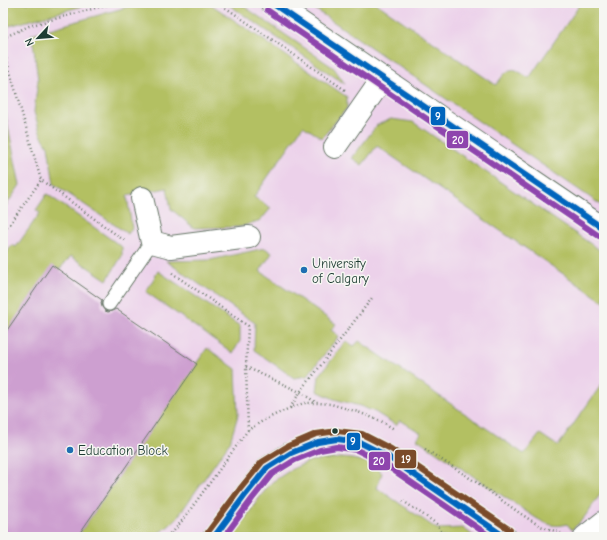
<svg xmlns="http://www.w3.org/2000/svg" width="607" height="540" font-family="'Comic Neue',sans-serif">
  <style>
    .built { fill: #ecd1ea }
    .green { fill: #b3c062; stroke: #697e4b }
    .building { fill: #cd9fd0 }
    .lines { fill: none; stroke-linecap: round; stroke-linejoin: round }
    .service-casing { stroke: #677767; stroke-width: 15 }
    .minor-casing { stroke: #677767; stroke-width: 24 }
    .tertiary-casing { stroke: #677767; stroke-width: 24 }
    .path { stroke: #677767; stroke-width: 2.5; stroke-dasharray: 1 3; stroke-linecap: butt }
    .service { stroke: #fff; stroke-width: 13 }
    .minor { stroke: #fff; stroke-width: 22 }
    .tertiary { stroke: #fff; stroke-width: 22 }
    .bus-1-casing { stroke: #f6f6f2; stroke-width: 9 }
    .bus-2-casing { stroke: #f6f6f2; stroke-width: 9 }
    .bus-3-casing { stroke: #f6f6f2; stroke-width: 9 }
    .bus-1 { stroke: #0065bd; stroke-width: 6 }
    .bus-2 { stroke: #8e44ad; stroke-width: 6 }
    .bus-3 { stroke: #7a4b2a; stroke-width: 6 }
    .poi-dot { fill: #1f6fb2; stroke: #f6f6f2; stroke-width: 1.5 }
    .bus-dot { fill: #1f3d34; stroke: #f6f6f2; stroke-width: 1.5 }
    .labels { text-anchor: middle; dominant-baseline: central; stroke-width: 3; stroke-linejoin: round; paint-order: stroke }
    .poi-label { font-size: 13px; fill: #1f3d34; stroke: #f6f6f2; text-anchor: start }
    .line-badge { stroke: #f6f6f2; stroke-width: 1.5 }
    .badge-label { font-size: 11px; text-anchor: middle; font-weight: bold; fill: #fff }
  </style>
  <rect width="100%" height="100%" fill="#f6f6f2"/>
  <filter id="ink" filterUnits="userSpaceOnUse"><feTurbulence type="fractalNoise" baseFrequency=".025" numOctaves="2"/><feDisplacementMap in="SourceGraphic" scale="8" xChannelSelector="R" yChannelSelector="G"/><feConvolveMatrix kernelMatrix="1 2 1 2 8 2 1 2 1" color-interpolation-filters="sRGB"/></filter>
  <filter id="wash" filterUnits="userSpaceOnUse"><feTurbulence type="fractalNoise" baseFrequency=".012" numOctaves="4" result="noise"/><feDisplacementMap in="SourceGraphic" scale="16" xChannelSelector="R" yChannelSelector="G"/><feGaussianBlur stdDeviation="0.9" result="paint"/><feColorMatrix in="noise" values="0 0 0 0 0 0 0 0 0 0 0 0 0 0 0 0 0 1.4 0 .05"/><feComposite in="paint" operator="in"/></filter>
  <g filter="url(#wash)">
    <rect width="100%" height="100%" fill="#ede4c7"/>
    <path class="built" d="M3,3H604V537H3Z"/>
    <path class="green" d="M5,3H94L9,26L3,22V7Z
      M141,3H209L347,97V108L322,138L303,126L254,197L271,208L261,220L240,227L194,228L171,209L167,188L127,196L132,228L128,234L54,184L48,146L41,135L34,112L38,80L32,34Z
      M226,3H239L334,68L345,84Z
      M306,3H376L496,85C501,79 508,65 518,71C522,73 525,76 529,78L581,3H604V207Z
      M3,102L20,185L3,210Z
      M391,119L413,122L604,253V302L377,146L362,165L352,158L377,125Z
      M47,194L122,247V256L107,280L71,256L3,336V258L12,245L16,247L40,213L36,210Z
      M265,248L272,253L260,271L336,324L331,330L339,336L307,376L294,378L254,350L255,323L166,261L210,260Z
      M158,271L240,326V341L233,353L146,292Z
      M346,341L354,346L359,341L524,454L540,434L558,446L604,381V489L583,519L572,530L567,524C555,528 546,524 536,518L417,439L421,433L400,420L396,425L375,412L360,406L334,399L317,391L319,376Z
      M207,348L236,369L238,415L230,442L177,518C169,527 161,532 150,537H77Z
      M341,458C355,459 373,461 382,473L377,488L437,529L463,528L475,537H232L259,498L272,482L292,469L310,461Z"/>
    <g id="blocks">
      <path class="building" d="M52,265L102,300L101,303L102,307L105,311L108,312L112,311L116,309L197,364L77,537H3V336Z"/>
    </g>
  </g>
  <g filter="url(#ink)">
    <use href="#blocks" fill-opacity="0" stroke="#677767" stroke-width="1"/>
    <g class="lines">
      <defs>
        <path id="service" d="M109,304L152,242"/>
        <path id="minor" d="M272,3L604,229
          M335,147L383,78
          M142,198L152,242L171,247L249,237
          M585,537L604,522"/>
        <path id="tertiary" d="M214,537L246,494L267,468L291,453L318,442L337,439L359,442L387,456L505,537"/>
      </defs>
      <use href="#service" class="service-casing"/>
      <use href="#minor" class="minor-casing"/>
      <use href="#tertiary" class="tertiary-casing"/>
      <path class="path" d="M219,3L345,90
        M3,38L29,26L114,3
        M3,47L41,180L125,241
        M3,234L41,180
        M172,273L248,326L246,367L248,430
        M246,367L300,392L317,403
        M290,408L300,392L315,373L372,298
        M425,449L479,484L521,514L540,526L561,533
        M403,501L437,524L442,532L433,537
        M162,537L171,533
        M169,537L185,517L248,430L266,419L290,408L304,403H317L331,404L358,412L381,421L394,429"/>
      <use href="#service" class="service"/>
      <use href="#minor" class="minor"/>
      <use href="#tertiary" class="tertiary"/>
      <defs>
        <path id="bus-1" d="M272,3L604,229
          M214,537L246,494L267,468L291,453L318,442L337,439L359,442L387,456L505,537"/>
        <path id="bus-2" d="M267,10L599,236
          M224,537L252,499L272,474L295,460L320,450L337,447L357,450L383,463L491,537"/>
        <path id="bus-3" d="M208,532L240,489L262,462L288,446L316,434L337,431L362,434L391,449L510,530"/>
      </defs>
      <use href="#bus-1" class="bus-1-casing"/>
      <use href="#bus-2" class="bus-2-casing"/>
      <use href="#bus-3" class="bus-3-casing"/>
      <use href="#bus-1" class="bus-1"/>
      <use href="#bus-2" class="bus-2"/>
      <use href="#bus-3" class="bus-3"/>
    </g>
  </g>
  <g class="poi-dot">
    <circle cx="304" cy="270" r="4"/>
    <circle cx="70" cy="450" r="4"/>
  </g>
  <circle class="bus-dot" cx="335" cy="431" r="3.5"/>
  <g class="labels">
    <g class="poi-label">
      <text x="312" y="263">University<tspan x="312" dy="15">of Calgary</tspan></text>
      <text x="78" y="450">Education Block</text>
    </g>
  </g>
  <g class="line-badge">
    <rect x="430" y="106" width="16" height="20" rx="4" fill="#0065bd"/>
    <rect x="446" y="130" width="23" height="19" rx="4" fill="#8e44ad"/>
    <rect x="346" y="432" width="15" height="19" rx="4" fill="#0065bd"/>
    <rect x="394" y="449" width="23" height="20" rx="4" fill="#7a4b2a"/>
    <rect x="368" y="451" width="23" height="20" rx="4" fill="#8e44ad"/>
  </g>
  <g class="badge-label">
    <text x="438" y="120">9</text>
    <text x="458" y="144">20</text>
    <text x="353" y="445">9</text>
    <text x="406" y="463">19</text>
    <text x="379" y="465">20</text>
  </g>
  <rect width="607" height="540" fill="none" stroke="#f6f6f2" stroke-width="16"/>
  <g transform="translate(38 38) rotate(244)" stroke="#f6f6f2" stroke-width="3" paint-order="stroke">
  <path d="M0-3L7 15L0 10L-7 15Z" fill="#1f3d34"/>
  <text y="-6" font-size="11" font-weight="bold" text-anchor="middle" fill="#1f3d34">N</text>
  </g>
</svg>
